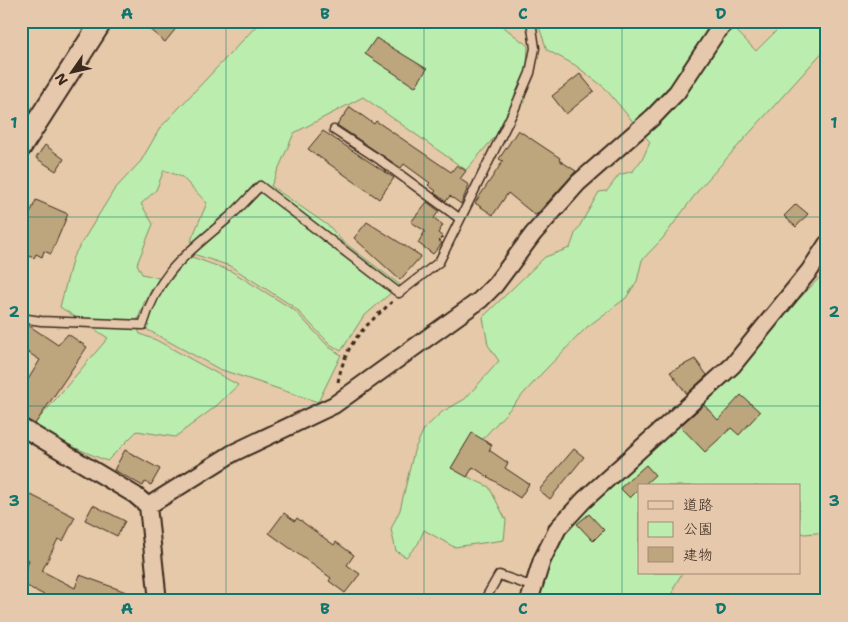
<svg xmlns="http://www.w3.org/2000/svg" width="848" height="622" font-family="'Shantell Sans','Klee One',sans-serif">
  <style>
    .green { fill: #bbeeae; stroke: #7b8c66 }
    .building { fill: #bda57d; stroke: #3b2a1e }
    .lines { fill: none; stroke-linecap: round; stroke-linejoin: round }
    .service-casing { stroke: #3b2a1e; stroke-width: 11 }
    .minor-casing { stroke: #3b2a1e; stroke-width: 20 }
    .tertiary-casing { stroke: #3b2a1e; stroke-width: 24 }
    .path { stroke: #3b2a1e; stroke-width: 3; stroke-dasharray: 4 4; stroke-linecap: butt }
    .service { stroke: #e6c8ad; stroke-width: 8 }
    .minor { stroke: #e6c8ad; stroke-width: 16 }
    .tertiary { stroke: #e6c8ad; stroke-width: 20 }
    .grid { fill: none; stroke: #0f766e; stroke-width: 1; stroke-opacity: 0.55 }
    .neatline { fill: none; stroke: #0f766e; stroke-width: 2 }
    .grid-label { font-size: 16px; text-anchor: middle; font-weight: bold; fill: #0f766e }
  </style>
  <rect width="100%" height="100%" fill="#e6c9a8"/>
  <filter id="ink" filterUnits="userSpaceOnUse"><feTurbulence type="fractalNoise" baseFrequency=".02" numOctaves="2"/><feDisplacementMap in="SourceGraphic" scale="10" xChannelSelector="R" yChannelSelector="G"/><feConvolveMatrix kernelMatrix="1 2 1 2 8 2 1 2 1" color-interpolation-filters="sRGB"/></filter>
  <g filter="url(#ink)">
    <path class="green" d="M261,21H496L528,46L525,102L466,170L363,97L294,133L271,186L330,227L341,240L400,285L363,317L341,351L330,344L294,307L230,266L190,253L192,238L207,203L182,177L164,170L156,190L141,204L153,224L137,264L142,274L159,278L146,298L136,324L140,334L156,340L238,385L215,407L175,437L137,431L107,461L30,429L108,338L60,307L73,257L114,190L141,161L160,128Z
      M537,21H727L756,51L786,21H827V47L700,188L663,238L642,260L637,281L626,298L587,327L543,372L470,453L468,477L489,487L506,520L504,540L454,547L424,530L418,544L406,557L396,551L391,529L400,510L414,451L424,429L442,412L465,399L499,361L488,345L483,317L545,257L570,248L575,234L599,192L607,191L619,175L633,171L643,158L650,142L604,87L575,65L547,50Z
      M189,256L231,271L294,310L329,347L341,355L318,402L219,369L146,329L156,300Z
      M827,270V532L804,534L799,532V486H639V573H682L674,587L672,601H528L569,523L655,448Z"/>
    <path class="building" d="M139,21H182L165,42Z
      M376,38L427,69L415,87L365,54Z
      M580,74L594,91L566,114L552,96Z
      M350,107L374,124L376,121L451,172L457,165L466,171L460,179L469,185L461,204L450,196L446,201L434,193L436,191L428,185L430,183L404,164L401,168L337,125Z
      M518,130L560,158L559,160L576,171L537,214L535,215L508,193L493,215L475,203L503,161L499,159Z
      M323,131L394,178L379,199L308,149Z
      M45,145L64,159L56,171L36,158Z
      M36,200L68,214L51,254L44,251L42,257L36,254L34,258L21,253V234Z
      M427,202L439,211L434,218L443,225L438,233L443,237L439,241L442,243L433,254L418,243L425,231L411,222Z
      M796,204L808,214L796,227L784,216Z
      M367,222L421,256L400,280L354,238Z
      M21,325L26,329L28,325L58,345L68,334L87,347L35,424L21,417V391L40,360L21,348Z
      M695,359L707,375L687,394L670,372Z
      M741,395L760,412L739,435L731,428L705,452L680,426L704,405L718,420Z
      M472,433L492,445L489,450L508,463L505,468L529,484L520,498L473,467L467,477L451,468Z
      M574,449L584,457L550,499L539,490Z
      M125,450L160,469L151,485L145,482L143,486L114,470Z
      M646,465L655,475L643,486H639V489L630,498L620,488Z
      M21,490L75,517L63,541L58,539L42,571L75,588L80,575L145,599V601H41L44,595L21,583L29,560L21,557Z
      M93,505L125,521L117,536L85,520Z
      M284,513L295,521L297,518L334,545L336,542L354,555L347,565L360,574L345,593L329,581L331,578L269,533Z
      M589,514L604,530L593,541L577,524Z"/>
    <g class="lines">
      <defs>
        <path id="service" d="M334,130L380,160L459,218
          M21,318L41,321L143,325C159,271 187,254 227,219C239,209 249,197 260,186L399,293L439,262L514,110L530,73L535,48L531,21
          M484,601L499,575L534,587"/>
        <path id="minor" d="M21,427L135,495L148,506L157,592L156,601
          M148,506L233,453L334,405L480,300L495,285L533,234L578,183L653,117L677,92L716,33L727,21
          M529,601L542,560L558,528L584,500L733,365L810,270L827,244"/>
        <path id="tertiary" d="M21,147L102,21"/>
      </defs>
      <use href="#service" class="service-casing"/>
      <use href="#minor" class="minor-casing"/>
      <use href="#tertiary" class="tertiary-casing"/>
      <path class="path" d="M338,382C346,342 363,328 392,302"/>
      <use href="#service" class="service"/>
      <use href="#minor" class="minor"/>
      <use href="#tertiary" class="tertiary"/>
    </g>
  </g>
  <path class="grid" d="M226,21V601M424,21V601M622,21V601M21,217H827M21,406H827"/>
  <rect width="848" height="622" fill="none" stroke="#e6c8ad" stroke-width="55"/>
  <rect x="638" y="484" width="162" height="90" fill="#e6c8ad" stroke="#a28974"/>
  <rect x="648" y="501" width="25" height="8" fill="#e6c8ad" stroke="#a28974"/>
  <text x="683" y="510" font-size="15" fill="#3b2a1e">道路</text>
  <rect x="648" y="522" width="25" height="15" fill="#bbeeae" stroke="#a28974"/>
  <text x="683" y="534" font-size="15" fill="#3b2a1e">公園</text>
  <rect x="648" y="547" width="25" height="15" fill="#bda57d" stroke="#a28974"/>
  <text x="683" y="560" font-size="15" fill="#3b2a1e">建物</text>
  <g transform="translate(72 72) rotate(236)" stroke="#e6c8ad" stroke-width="4" paint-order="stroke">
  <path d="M0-4L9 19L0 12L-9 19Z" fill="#3b2a1e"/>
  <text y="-8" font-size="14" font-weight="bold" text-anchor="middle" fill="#3b2a1e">N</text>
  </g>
  <rect x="28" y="28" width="792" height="566" class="neatline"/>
  <g class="grid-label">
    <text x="127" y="19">A</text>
    <text x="325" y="19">B</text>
    <text x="523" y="19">C</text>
    <text x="721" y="19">D</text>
    <text x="14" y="128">1</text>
    <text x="834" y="128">1</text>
    <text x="14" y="317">2</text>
    <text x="834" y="317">2</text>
    <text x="14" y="506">3</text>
    <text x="834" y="506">3</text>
    <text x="127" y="614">A</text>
    <text x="325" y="614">B</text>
    <text x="523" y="614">C</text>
    <text x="721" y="614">D</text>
  </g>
</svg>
